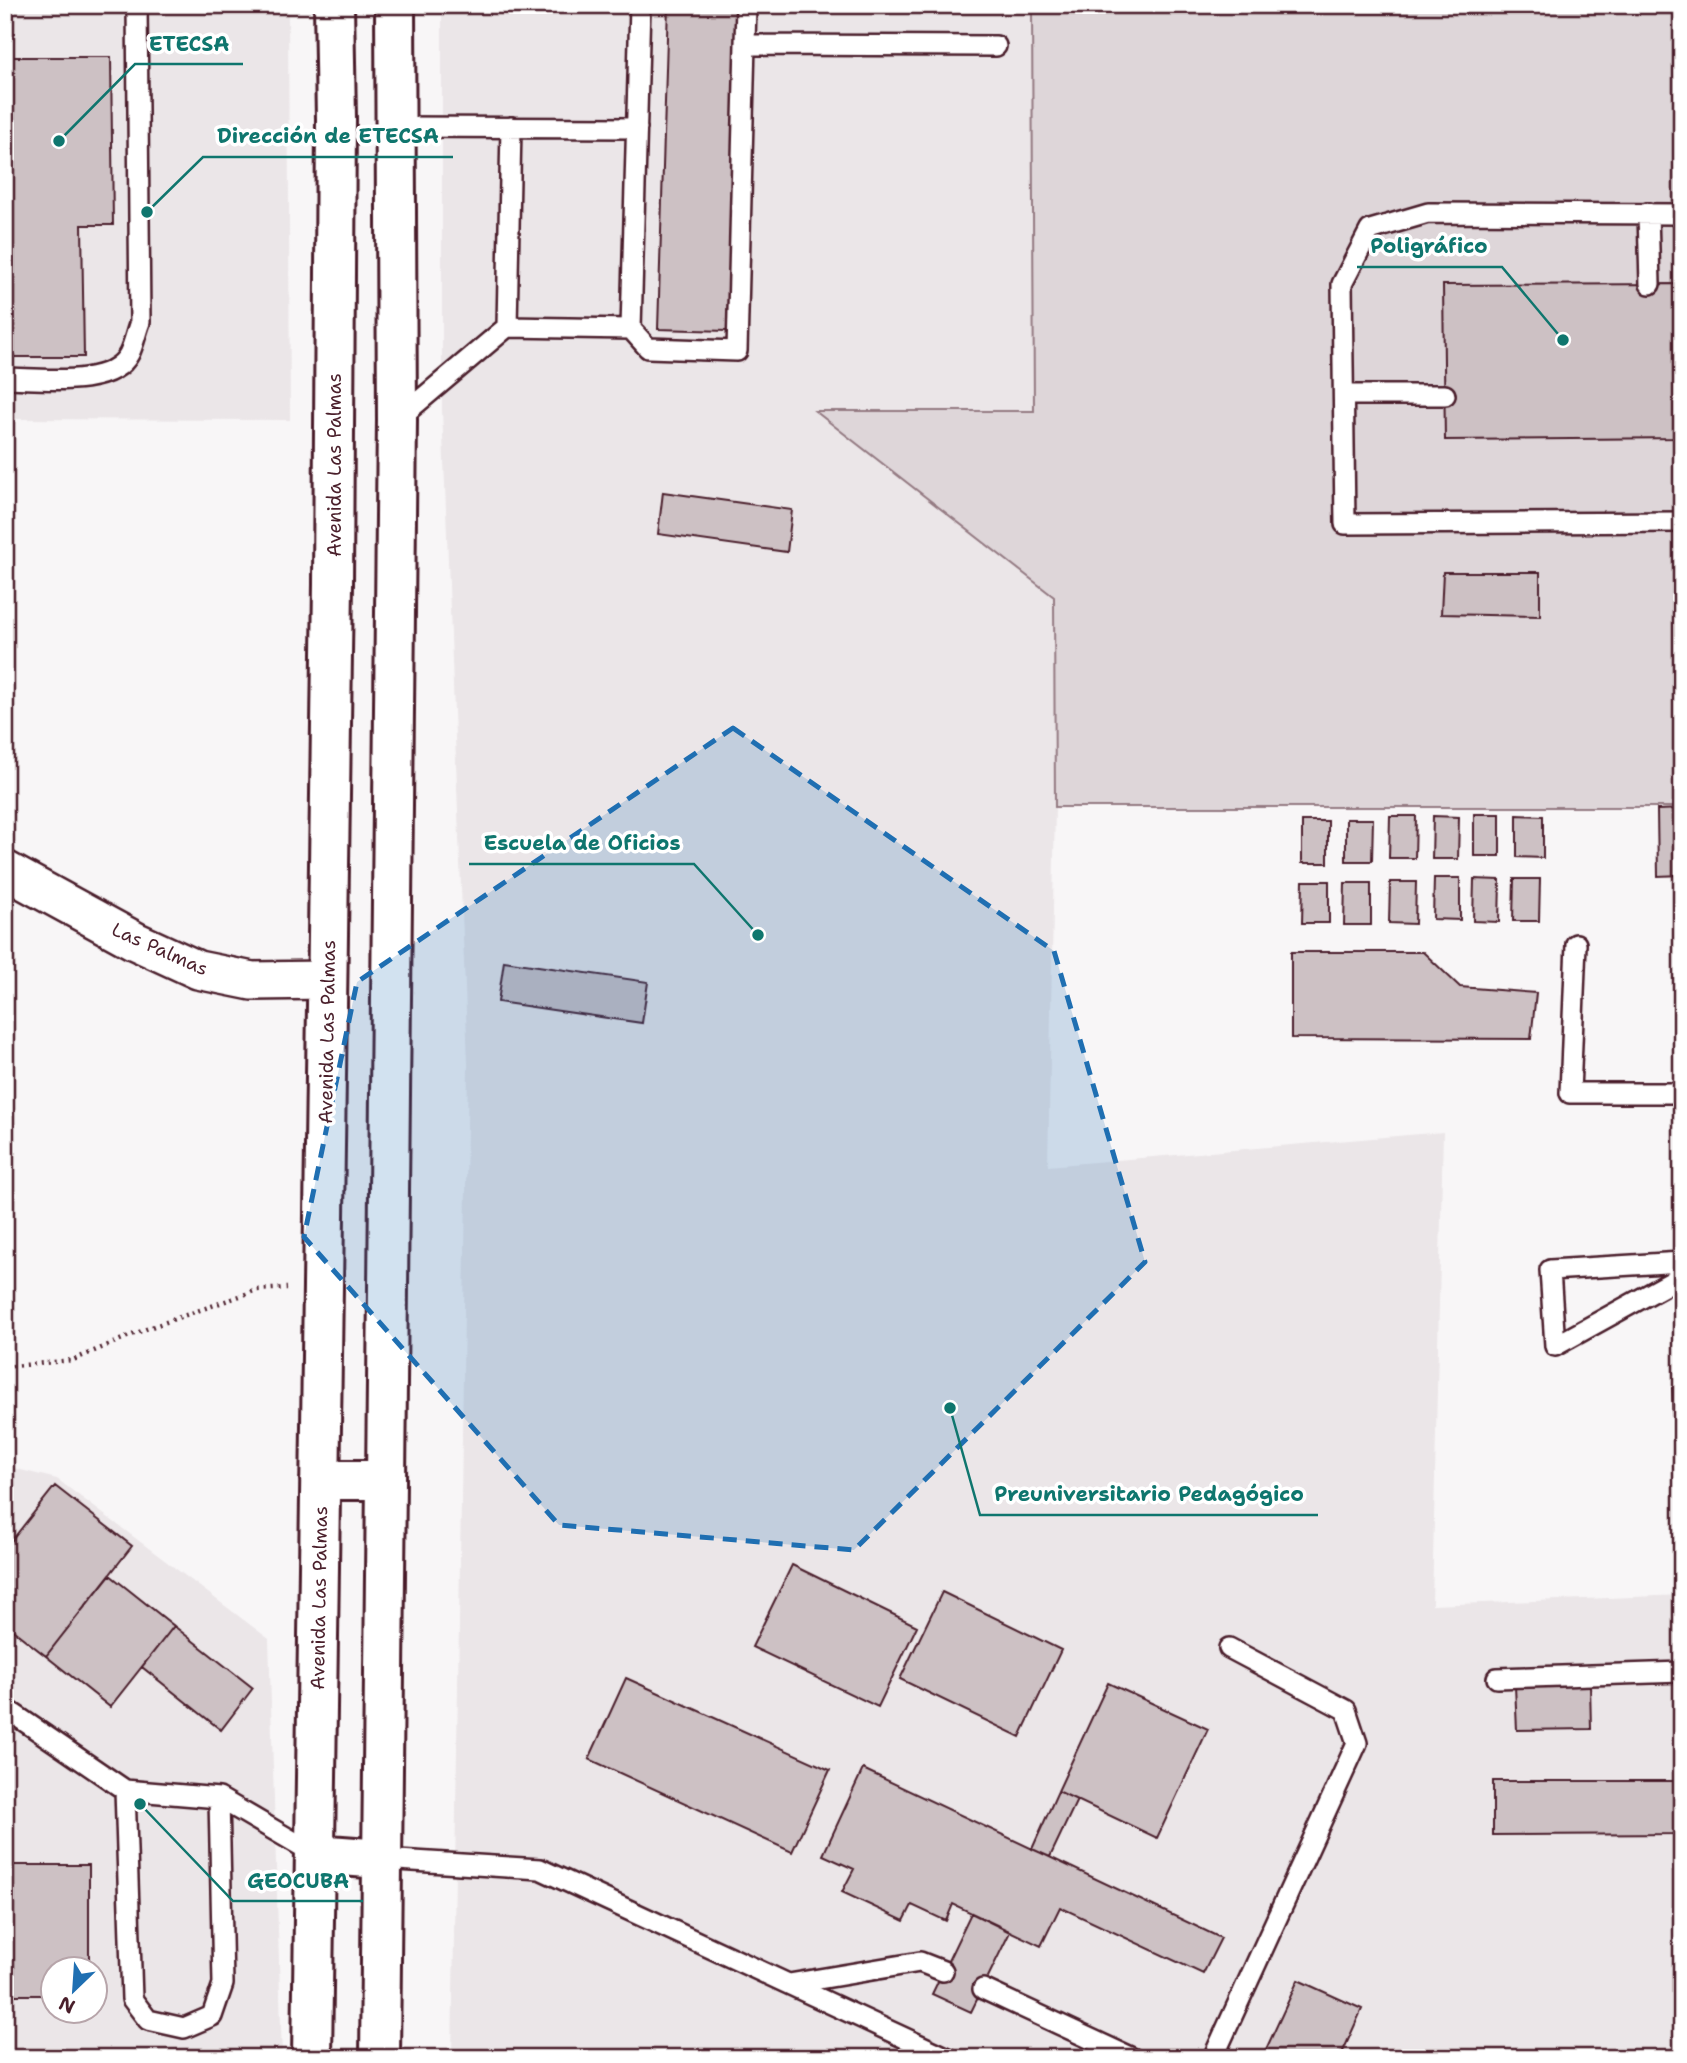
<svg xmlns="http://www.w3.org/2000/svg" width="1687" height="2063" font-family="'Shantell Sans',sans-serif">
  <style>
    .built { fill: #ebe6e8; fill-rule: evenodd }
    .green { fill: #ded6d9; stroke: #947a82; stroke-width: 2 }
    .building { fill: #cdc1c4; stroke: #4a1f2b; stroke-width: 2 }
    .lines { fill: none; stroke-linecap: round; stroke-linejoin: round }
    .lane-casing { stroke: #4a1f2b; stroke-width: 24 }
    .street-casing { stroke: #4a1f2b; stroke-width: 42 }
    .secondary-casing { stroke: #4a1f2b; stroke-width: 44 }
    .path { stroke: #4a1f2b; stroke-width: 4.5; stroke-dasharray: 2 5; stroke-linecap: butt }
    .lane { stroke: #fff; stroke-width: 19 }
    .street { stroke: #fff; stroke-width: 37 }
    .secondary { stroke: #fff; stroke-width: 38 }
    .marked { fill: #1f6fb2; fill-opacity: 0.2; stroke: #1f6fb2; stroke-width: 5; stroke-dasharray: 14 9; stroke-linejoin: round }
    .labels { text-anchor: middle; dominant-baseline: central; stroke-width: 7; stroke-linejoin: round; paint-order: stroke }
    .street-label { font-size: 19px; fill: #4a1f2b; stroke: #fff }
    .leader { fill: none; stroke: #0f766e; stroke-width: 2.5 }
    .callout-dot { fill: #0f766e; stroke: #fff; stroke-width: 2.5 }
    .callout-label { font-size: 21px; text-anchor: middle; font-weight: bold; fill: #0f766e; stroke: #fff; stroke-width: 7; stroke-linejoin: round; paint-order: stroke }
  </style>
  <rect width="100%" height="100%" fill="#f8f6f7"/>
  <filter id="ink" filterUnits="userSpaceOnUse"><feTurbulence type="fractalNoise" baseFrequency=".0143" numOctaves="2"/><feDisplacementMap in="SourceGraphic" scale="14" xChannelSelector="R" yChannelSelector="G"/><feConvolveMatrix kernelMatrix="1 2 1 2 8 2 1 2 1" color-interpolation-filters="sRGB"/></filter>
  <g filter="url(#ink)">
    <path class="built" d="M5,5H288L290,420L5,419Z
      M442,5H1032L1034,412H816L1054,597L1055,807L1048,1166L1443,1132L1432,1605L1682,1595V2049L1416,2050L1415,2058H452L468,1063L442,410Z
      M5,1466L57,1479L269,1639L282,2058H5ZM52,1968H94V2010H52Z"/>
    <path class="green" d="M1032,5H1682V807H1055L1054,597L815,411H1034Z"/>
    <path class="building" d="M668,5H737L727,331L658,329Z
      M5,57H111L113,225H82L84,357H5Z
      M1682,284V438L1445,440L1443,285Z
      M663,492L792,510L787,552L658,534Z
      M1443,572H1540V616L1441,614Z
      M1682,809V875L1658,876L1657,810Z
      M1474,814H1500V856H1474Z
      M1517,815L1543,816V858L1517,857Z
      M1390,816H1416L1415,858H1389Z
      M1433,816L1459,817L1458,859H1432Z
      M1346,819H1373L1372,861H1346Z
      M1302,821H1328V863H1302Z
      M1434,878H1460V920L1433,919Z
      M1474,879L1500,880L1499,922L1473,921Z
      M1514,879H1540L1539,921H1513Z
      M1303,881H1329V923H1302Z
      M1390,882H1416L1415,924L1389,923Z
      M1345,883H1371V925H1344Z
      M1291,952H1423L1460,987L1536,993L1531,1039L1291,1038Z
      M504,961L648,982L642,1023L498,1002Z
      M1672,1388H1682V1467H1674Z
      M55,1486L132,1546L46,1656L5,1624V1549Z
      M792,1565L917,1626L878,1707L752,1647Z
      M110,1575L174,1626L110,1707L46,1656Z
      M942,1592L1061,1650L1020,1737L900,1679Z
      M174,1626L253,1688L221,1730L142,1667Z
      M626,1678L830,1770L792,1852L589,1759Z
      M1108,1683L1208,1729L1157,1838L1058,1791Z
      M1590,1684L1591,1729L1517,1730L1515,1686Z
      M863,1769L1221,1938L1203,1974L1060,1907L1041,1946L953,1904L946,1921L912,1905L904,1921L842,1892L854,1869L823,1855Z
      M1493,1781H1682V1834L1493,1835Z
      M1058,1791L1077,1800L1050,1857L1032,1849Z
      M5,1865H89V1968H52V1995H5Z
      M971,1913L1010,1932L971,2012L932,1994Z
      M1298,1980L1362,2009L1340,2058H1262Z"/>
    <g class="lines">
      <defs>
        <path id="lane" d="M640,5L631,329L648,348L737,351L746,5
          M746,45L996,46
          M396,127L637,128
          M1648,213L1650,284
          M1682,214L1428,213L1370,230L1342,284L1345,524L1682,522
          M507,327L631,329
          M5,378C40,378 111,389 129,354C134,344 136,332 140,322L137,5
          M1344,395H1445
          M398,419L507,327L511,127
          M1576,944L1570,1093H1682
          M1682,1262L1550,1270L1555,1346L1682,1276
          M1497,1678L1682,1672
          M5,1708L125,1790L219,1798L315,1854
          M125,1790L132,1999L148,2020L184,2028L212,2016L223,1984L219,1798
          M382,1859L540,1869L948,2058
          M789,1984L920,1962L943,1971
          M983,1989L1132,2058
          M1213,2058L1357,1743L1346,1710L1229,1648"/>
        <path id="street" d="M5,870L135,941L198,970L252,981L327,980"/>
        <path id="secondary" d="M320,1480H386
          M315,1854L382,1859
          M312,2058L333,584L336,119L334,5
          M380,2058L397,420L395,5"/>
      </defs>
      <use href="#lane" class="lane-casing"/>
      <use href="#street" class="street-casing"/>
      <use href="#secondary" class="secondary-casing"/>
      <path class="path" d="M5,1367L73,1360L146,1329L257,1290L287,1288"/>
      <use href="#lane" class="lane"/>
      <use href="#street" class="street"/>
      <use href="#secondary" class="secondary"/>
    </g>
  </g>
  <path class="marked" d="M733,728L1054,951L1145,1262L854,1550L559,1525L304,1237L357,982Z"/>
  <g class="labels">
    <g class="street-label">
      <text transform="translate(334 465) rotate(-90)">Avenida Las Palmas</text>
      <text transform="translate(160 949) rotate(24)">Las Palmas</text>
      <text transform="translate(327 1032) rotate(-89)">Avenida Las Palmas</text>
      <text transform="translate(319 1598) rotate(-89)">Avenida Las Palmas</text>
    </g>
  </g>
  <path class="leader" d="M59 141L135 64H243M147 212L203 157H453M1563 340L1502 267H1357M758 935L694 864H469M950 1408L980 1515H1318M140 1804L233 1901H363"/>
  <g class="callout-dot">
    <circle cx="59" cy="141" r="7"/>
    <circle cx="147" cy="212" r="7"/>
    <circle cx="1563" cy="340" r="7"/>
    <circle cx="758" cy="935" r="7"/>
    <circle cx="950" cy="1408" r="7"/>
    <circle cx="140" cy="1804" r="7"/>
  </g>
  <g class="callout-label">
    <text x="189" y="51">ETECSA</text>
    <text x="328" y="143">Dirección de ETECSA</text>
    <text x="1429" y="253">Poligráfico</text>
    <text x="582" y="850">Escuela de Oficios</text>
    <text x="1149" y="1501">Preuniversitario Pedagógico</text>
    <text x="298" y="1888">GEOCUBA</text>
  </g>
  <rect width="1687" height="2063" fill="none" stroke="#fff" stroke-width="28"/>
  <rect x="14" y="14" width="1659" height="2035" fill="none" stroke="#4a1f2b" stroke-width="2.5" filter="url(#ink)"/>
  <g transform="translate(74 1990) rotate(205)"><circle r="33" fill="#ffffff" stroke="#b7a5aa" stroke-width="2"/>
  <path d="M0-5L12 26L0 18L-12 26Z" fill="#1f6fb2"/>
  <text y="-10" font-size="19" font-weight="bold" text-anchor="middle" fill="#4a1f2b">N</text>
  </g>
</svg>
